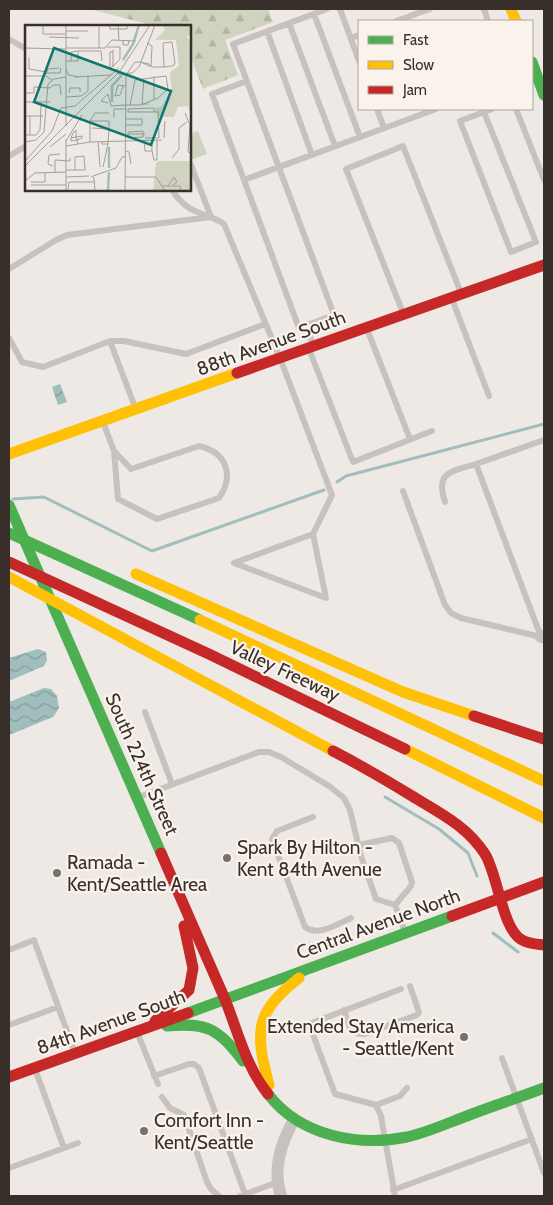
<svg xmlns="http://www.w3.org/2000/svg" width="553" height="1205" font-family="Cabin,sans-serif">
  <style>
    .forest { fill: url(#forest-firs) }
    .garden { fill: #cfd3bf }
    .water { fill: url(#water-waves) }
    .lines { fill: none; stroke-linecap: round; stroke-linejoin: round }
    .stream { stroke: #a1bebe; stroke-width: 3 }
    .lane { stroke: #c7c2bd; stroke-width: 6 }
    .street { stroke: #c7c2bd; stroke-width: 12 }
    .fast { stroke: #4caf50; stroke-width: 11 }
    .slow { stroke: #ffc107; stroke-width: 11 }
    .jam { stroke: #c62828; stroke-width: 11 }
    .poi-dot { fill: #78706b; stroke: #faf3ec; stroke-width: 2 }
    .labels { text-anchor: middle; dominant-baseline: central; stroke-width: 4.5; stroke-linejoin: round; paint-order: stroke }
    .street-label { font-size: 19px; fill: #382f2a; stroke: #faf3ec }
    .poi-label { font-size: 19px; fill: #382f2a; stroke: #faf3ec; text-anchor: start }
    .inset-river { fill: none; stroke: #a1bebe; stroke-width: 2.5 }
    .inset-road { fill: none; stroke: #a59f9a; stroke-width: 1 }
    .view { fill: #0f766e; fill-opacity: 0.15; stroke: #0f766e; stroke-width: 2.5 }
    .inset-edge { fill: none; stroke: #382f2a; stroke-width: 2.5 }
  </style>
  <defs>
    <pattern id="forest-firs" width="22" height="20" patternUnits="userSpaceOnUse" patternTransform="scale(1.25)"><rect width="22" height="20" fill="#cfd3bf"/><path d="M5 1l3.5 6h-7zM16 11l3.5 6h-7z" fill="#b2b5a4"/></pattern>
    <pattern id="water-waves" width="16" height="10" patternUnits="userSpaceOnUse" patternTransform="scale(1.25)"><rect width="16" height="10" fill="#a1bebe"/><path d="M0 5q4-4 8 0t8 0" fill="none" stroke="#849b9b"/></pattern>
  </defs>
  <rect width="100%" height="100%" fill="#eee9e4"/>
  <path class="forest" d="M90,9H268L273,22L225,40L238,75L203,89L190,55V26H155Z"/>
  <path class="garden" d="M198,131L207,154L190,160V134Z"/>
  <path class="water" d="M60,384L67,402L58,405L52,387Z
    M38,649L46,652L47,660L44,666L9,681V658Z
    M44,688L51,689L57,696L59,708L53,717L9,735V702Z"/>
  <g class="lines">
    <path class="stream" d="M337,482L346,476L544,424
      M13,499L44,497L152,551L324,490
      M385,797L439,829L468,853L477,876
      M493,933L518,952"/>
    <path class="lane" d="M340,9L359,61
      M484,9L488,21
      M314,14L360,137
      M396,21L430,9
      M289,23L335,146
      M267,31L312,155
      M351,38L359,35
      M9,39L26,49
      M247,81L212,94L299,328L334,315L233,44L327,9
      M377,109L384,128
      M483,109L484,112L536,242L511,252L460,121L492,109
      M516,109L544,180
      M9,156L26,146
      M244,180L436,109
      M172,190C178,199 185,207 195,211C205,216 215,217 224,224L280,358L332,495L313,534L326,598L234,563L313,534
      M9,269L56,240L67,235L211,217L191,165
      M452,299L489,396
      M403,313L346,169L403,146L461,293
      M306,325L313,345
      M367,329L410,439
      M9,338L22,362L43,367L110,341H124L186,354L265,324
      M110,341L135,407
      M309,349L353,462L432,431
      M103,422L114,451L118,499L157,519L219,498C235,475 226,452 199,446L131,469L114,451
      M403,491L445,605L451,613L461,618L541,637L476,464L544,440
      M445,502C435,471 451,472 476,464
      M145,712L172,784
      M139,797L259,752H269L281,757L329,786L344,798L350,810L361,856L376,899L395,905L405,932
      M313,817L277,831L272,839L305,927C318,937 337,924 351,918
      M359,845L392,838L399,843L412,882L411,886L395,905
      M9,950L34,940L75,1053
      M344,1010C349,1024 348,1035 365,1034L417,1015L419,1012L410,986
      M9,1025L58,1007
      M137,1032L158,1084
      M502,1058L544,1173
      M35,1069L64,1148
      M154,1076L189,1064H194L199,1068L245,1194
      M162,1097L170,1108L184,1115L207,1182L211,1189L219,1196
      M376,1105L400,1096L407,1088
      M9,1168L78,1143
      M393,1190L532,1139
      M240,1196L278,1182
      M395,1196L381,1116L376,1105L335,1094L309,1024L401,989"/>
    <path class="street" d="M541,637L544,636
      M281,1196C272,1169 281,1144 294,1119"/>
    <path class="fast" d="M532,62L544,95
      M9,505L161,853
      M9,533L200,620
      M188,1013L452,916
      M167,1026C208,1022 218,1029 243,1061
      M268,1094C300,1136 358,1147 407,1137C429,1132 450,1122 472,1114C496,1105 520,1097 544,1088"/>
    <path class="slow" d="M511,9L516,21
      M9,454L237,373
      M136,574L403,692L474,716
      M9,577L333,751
      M200,620L544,781
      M405,749L544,818
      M269,1085C255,1032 254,1013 299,978"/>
    <path class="jam" d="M237,373L544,265
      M9,562L211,655L405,749
      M474,716L544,739
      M333,751C360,765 386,780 412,796C440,813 467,826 485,854C498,875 502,929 522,940C529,944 536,944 544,945
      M161,853C182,901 203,949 224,997C238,1031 245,1065 268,1094
      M452,916L544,882
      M155,1021L189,990L193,968L184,926
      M9,1077L188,1013"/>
  </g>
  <g class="poi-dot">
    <circle cx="227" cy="858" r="5"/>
    <circle cx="57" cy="873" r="5"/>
    <circle cx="464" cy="1037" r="5"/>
    <circle cx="144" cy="1131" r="5"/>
  </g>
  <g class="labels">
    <g class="street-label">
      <text transform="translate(271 343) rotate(-20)">88th Avenue South</text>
      <text transform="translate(285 671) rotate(25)">Valley Freeway</text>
      <text transform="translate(142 764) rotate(66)">South 224th Street</text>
      <text transform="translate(378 924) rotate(-20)">Central Avenue North</text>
      <text transform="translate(111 1022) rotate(-20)">84th Avenue South</text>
    </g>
    <g class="poi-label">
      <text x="237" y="847">Spark By Hilton -<tspan x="237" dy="22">Kent 84th Avenue</tspan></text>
      <text x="67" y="862">Ramada -<tspan x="67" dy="22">Kent/Seattle Area</tspan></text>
      <text x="454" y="1026" text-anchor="end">Extended Stay America<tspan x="454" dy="22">- Seattle/Kent</tspan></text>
      <text x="154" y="1120">Comfort Inn -<tspan x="154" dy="22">Kent/Seattle</tspan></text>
    </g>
  </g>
  <g transform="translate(25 25)">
    <rect width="166" height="166" fill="#eee9e4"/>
    <path d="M137,0L166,1V10L162,11L166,19V91L163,81L153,82L149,92H134L130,86V83L136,82L147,67L145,47L154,41L151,15H130L140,5ZM134,136H166V166H128L131,138Z" fill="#cfd3bf"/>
    <path class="inset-river" d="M98,35L108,19L114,0M87,77V61L97,50M84,143V122M83,166L84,147"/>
    <path class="inset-road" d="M18,0V9H41M41,0V101M85,0V4H102V0M93,0L94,15M74,2V23M41,6H63M24,12L54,13M98,15V20H103L104,15M122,18L127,21L126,41L127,42H139L147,41L150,39L147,17L138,18L139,42M82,22H95V34L85,44V27H88M0,23L41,24M41,23H80L87,15L111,16M88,25V42M53,26H76L77,36M4,32V44L21,47M41,36H53V26L46,27V36M116,37L124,39L126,41H124ZM41,45L44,50L53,52M21,48H35L36,43M21,49L23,44L34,43M93,49L107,48L114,42L130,0M0,51H21L27,55M50,52L86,50M119,54L117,79H123M98,61L95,70L90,71L93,60L101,61M0,68H9V62L25,63L28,60H35L36,70M44,68L45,63H55V67M41,72L56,71L63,66V51M129,75V51M0,77H25M83,78L76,76L83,69L86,81L101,80H116L133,73L143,64L141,51L110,55L105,80M103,84V87H133L134,113H120M103,84L129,83V87M160,88L165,100L163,127L167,128M0,91H18M5,91V110M89,93V84H101M101,100H117V94H101M67,103L84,104L83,119H77V116M84,104V96H65L70,88H84M103,109V113L118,112V106L103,107V109H120M0,110H11L15,105L16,81M46,113L51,112L57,111V113L52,115L46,116V113L48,108L51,105V113L52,115L53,119M139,113L140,96M119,115L120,126H127V115M41,116L57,90M73,116L75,142M0,117L11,115L19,107L23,59L29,54L41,52M65,117V96M41,121L65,117L137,115M25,122L41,109M101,126L104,127L106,139M127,126L129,135H132V115M147,133L154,124V103L162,97M0,136L27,106L36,83L50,81L94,43M0,141L95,46L125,0M28,141L23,139L24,130L35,129M78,142L83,119M41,145H60L59,131L50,132V145M30,147V135L45,136V133M66,151L69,153L70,166M68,151L91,143L97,132H101M41,152L64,151M100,152H131L140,166M0,156L10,148L41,147M6,157H20V148M6,160H41M137,161H155L156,166M143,161L149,152L152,157L148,160M43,164L44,157H69M3,166H20M41,166V114M100,166L101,50L110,37H116"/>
    <path class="view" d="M29,23L146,66L126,120L9,77Z"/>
    <rect width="166" height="166" class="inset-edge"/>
  </g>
  <rect width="553" height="1205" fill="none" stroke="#382f2a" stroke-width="20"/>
  <rect x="358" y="20" width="175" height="90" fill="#faf3ec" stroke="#aca59e"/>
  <rect x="368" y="36" width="25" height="8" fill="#4caf50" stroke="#aca59e"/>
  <text x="403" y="45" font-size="15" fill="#382f2a">Fast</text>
  <rect x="368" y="61" width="25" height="8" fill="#ffc107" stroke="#aca59e"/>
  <text x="403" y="70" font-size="15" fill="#382f2a">Slow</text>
  <rect x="368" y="86" width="25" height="8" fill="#c62828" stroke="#aca59e"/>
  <text x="403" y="95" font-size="15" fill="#382f2a">Jam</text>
</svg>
